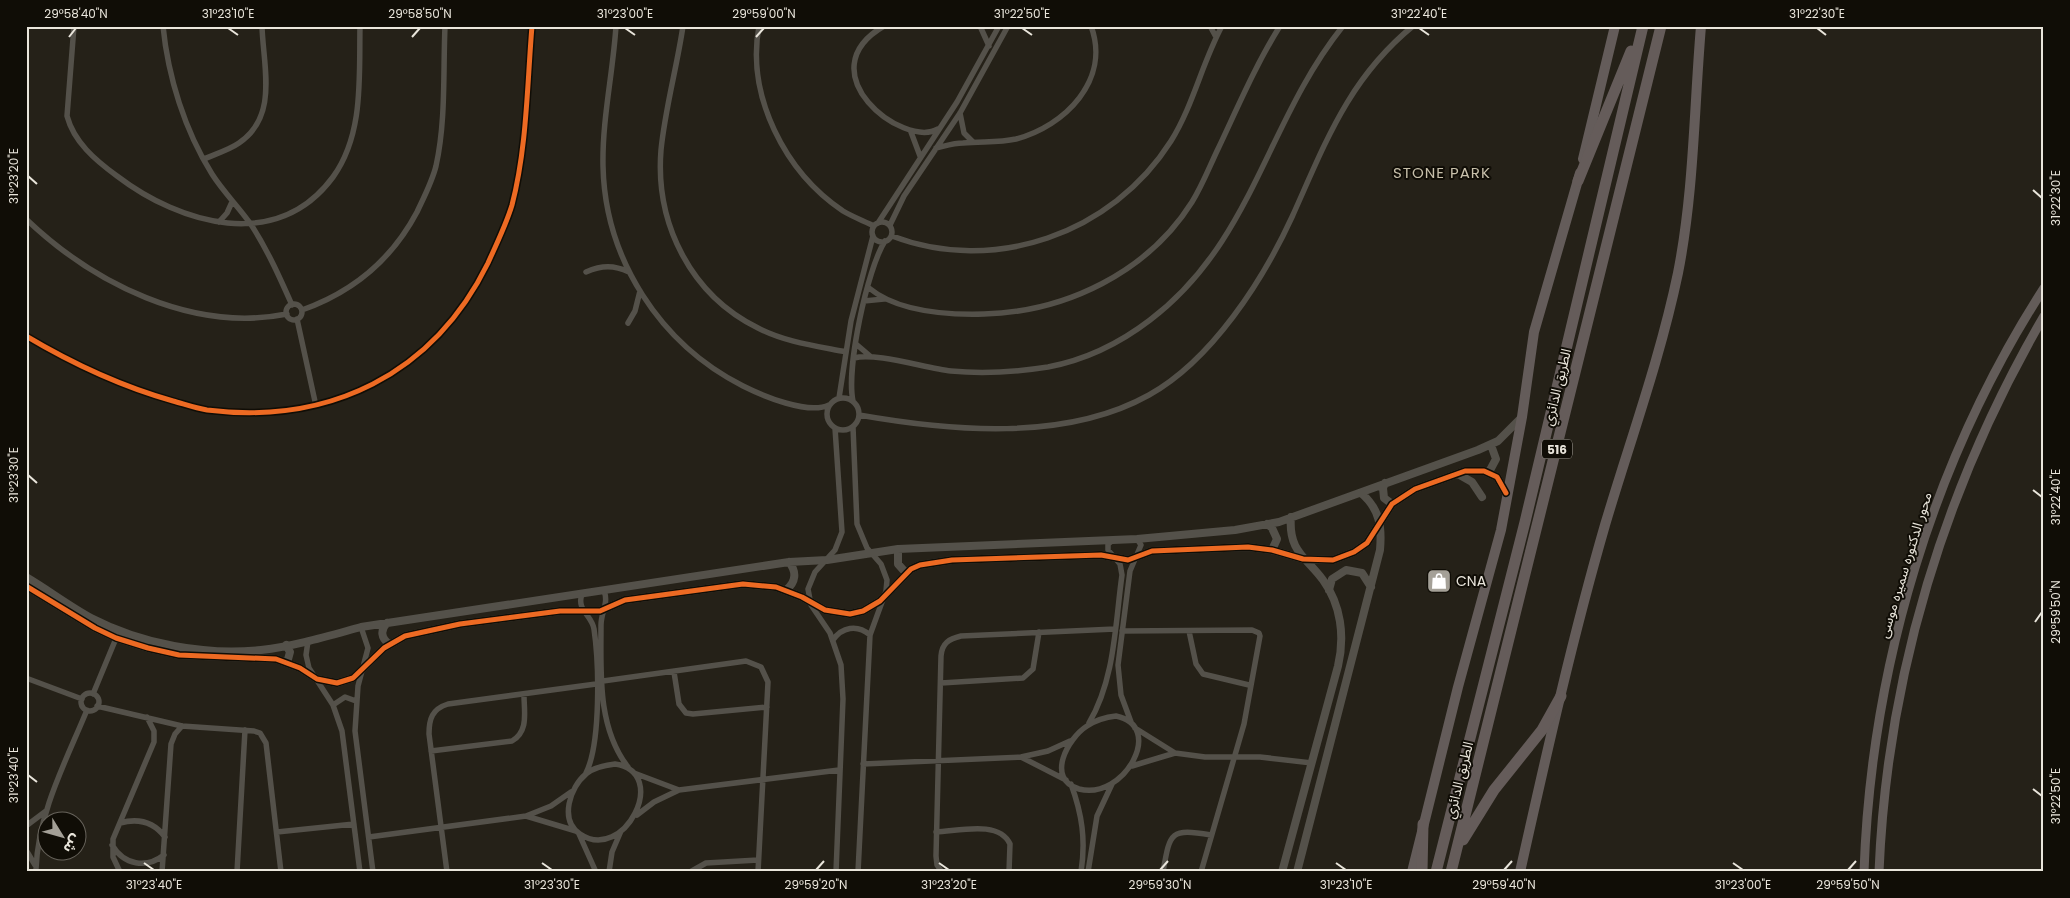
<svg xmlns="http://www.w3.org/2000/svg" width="2070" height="898" font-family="Poppins,'Noto Sans Arabic',sans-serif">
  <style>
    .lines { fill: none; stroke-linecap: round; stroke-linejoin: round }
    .minor { stroke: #54514a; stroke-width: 5.5 }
    .tertiary { stroke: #54514a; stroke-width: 8 }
    .primary { stroke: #635c59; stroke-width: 9 }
    .trunk { stroke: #645c5a; stroke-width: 10 }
    .motorway { stroke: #655c5a; stroke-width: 11 }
    .cycleway-casing { stroke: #100d06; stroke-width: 8 }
    .cycleway { stroke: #ed6a23; stroke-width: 5 }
    .ticks { fill: none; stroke: #e9e5db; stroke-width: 2 }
    .labels { text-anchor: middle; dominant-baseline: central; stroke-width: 4; stroke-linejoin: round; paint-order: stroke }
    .shield { fill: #100d06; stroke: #a8a49b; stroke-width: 1 }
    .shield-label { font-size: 12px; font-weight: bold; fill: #e9e5db }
    .street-label { font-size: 14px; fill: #e9e5db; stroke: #100d06 }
    .poi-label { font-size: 14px; fill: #e9e5db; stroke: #100d06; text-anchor: start }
    .neighbourhood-label { font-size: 15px; letter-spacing: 1px; fill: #c8c0ab; stroke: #100d06 }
    .neatline { fill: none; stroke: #e9e5db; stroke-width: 2 }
    .ticks-label { font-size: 12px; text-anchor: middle; fill: #e9e5db }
  </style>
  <rect width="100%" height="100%" fill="#252118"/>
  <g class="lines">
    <path class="minor" d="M74,26L67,116C74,142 95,160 117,176C180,224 277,253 333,177C364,134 359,77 360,26
      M163,26C168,77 185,131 212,174C224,193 240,208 252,226C268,251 280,278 292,305
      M616,26C613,73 602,120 603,166C605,259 660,344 743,386C763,396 808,415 829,405
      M683,26C677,67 665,109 661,150C655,224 691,295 758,328C785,342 816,346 846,352
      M759,26C746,96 785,172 843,211C853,217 864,221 874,226
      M884,26C805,72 903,149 938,129
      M980,26L989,46
      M1210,26L1216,37
      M960,113L964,133L973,142
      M911,132L920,156
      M936,148C945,146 954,143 963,143C981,141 998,143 1016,139C1065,126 1111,80 1091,26
      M204,159C215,154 229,150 239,143C279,116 263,66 262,26
      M26,219C93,283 192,333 287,314
      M219,222L227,213L232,202
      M872 232a10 10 0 1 1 20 0a10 10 0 1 1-20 0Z
      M878,223L957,102L999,26
      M890,225L904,196L960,113L1008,26
      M892,236C994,275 1112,234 1171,141C1193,106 1202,63 1222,26
      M586,272C602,265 614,265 629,272
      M869,288C898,312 948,315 984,314C1066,312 1148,272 1192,202C1202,186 1209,168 1217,151C1237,109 1255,66 1280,26
      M864,301L884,299
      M286 312a8 8 0 1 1 16 0a8 8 0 1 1-16 0Z
      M302,310C353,292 391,261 417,212C424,197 432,182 436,166C446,121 443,72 445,26
      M297,319L316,406
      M628,323L635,311L640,291
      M26,336C73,364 120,386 173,401C184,404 195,408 207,410C329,425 433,375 488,263C496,245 506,225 512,205C527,147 527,86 532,26
      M856,344L870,356
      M854,358C875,352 925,368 951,371C983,374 1016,372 1048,367C1085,360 1120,343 1150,320C1253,242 1266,122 1343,26
      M827 414a16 16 0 1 1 32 0a16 16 0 1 1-32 0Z
      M839,398L851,321L873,236
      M853,401C846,369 867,269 885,241
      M859,415C950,431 1065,442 1149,395C1212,360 1263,280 1292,217C1325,144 1348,79 1413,26
      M853,427L857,524L867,548L881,564L887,580L886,591L870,635L858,872
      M835,428L842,532L835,550L815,572L808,589L811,605L830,633L841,665L843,699L836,872
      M604,591C609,603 601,612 601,625C601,672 597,727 628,767
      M582,594C576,610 592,615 594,629C599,663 601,743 586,773
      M361,627L368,648L358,686L355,731L373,872
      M1122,631L1252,630L1259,633L1260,636L1244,724L1201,872
      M1189,631L1196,664L1203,674L1249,685
      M833,640C842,627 857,624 870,635
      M308,641L306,655L309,668L333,705L342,731L360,872
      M674,672L679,704L686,713L693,714L767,707
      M26,678L82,699
      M603,681L746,661L761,667L768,682L758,872
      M941,683L1023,678L1033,669L1039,632
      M81 702a9 9 0 1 1 18 0a9 9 0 1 1-18 0Z
      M93,694L117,636
      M333,705L345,697L356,701
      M97,706L182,726L254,731L260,733L266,743L281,872
      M1116,716C1166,726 1124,801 1079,789C1045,779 1068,738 1087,726C1096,720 1106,717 1116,716Z
      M1131,722L1121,695L1118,665L1130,571L1141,545L1137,539
      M1089,723C1115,679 1115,625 1122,575L1120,564L1108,550V544L1113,540
      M1135,728L1175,753
      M431,751L512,741C529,731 524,712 524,695
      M1021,757L1066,780
      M615,764C671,772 624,864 580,834C559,820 570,787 586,774C594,767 606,765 615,764Z
      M863,764L1021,757L1048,751L1070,741
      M1132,766L1175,753L1205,757H1260L1312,763
      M634,773L679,790
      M1071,784C1082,814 1086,840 1081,872
      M637,815L654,802L679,790L839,770
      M526,816L576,831
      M120,823C138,818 153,821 165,837
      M26,826L46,811
      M277,832L354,824
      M936,832C959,831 999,820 1010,844L1009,872
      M579,834L596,872
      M369,837L526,816L551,806L571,792
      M112,845C124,865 146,869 164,855
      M26,850L35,865
      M36,869C38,813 66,761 87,710
      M120,872L113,857V839L154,742V731L147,717
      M162,872L171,744L175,734L182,726
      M237,872L245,730
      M447,872L429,734C429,719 432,709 448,704L596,684
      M609,872L612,852L621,831
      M690,872L706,863L758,860
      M942,872L937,865L936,856L941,656C942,643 949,639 961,636L1115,629
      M1088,872L1097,816L1112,784
      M1163,872C1170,832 1170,828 1211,835"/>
    <path class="tertiary" d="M1489,472L1496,459L1491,445
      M1458,474L1472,482L1482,497
      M1385,483L1383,488L1384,498L1392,504
      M1267,524L1272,528L1277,539L1272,550
      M898,549V564L906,573
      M26,577C48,590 69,606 91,618C141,644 205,656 261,650C295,646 328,636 361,627L789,562L827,560L898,549L1137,539L1235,530L1279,522L1478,450L1498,441L1521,418
      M26,586L95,628L116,638L148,648L179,655L276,659L300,668L317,679L337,683L353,678L384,648L405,636L460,624L560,611H600L625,600L743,584L776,587L802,597L825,610L850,614L863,611L880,601L911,569L920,565L952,560L1101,555L1128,560L1152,551L1248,547L1272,550L1303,559L1333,560L1354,552L1367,543L1392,504L1415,489L1465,471H1484L1497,477L1506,493
      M786,590C796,582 797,572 789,562
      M1329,590L1332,579L1346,570L1362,573L1371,587
      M387,623C380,630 381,638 389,644
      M286,645L290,652L287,663
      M1282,872L1338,666C1345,636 1341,605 1323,580C1306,557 1288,551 1291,517
      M1297,872L1380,550C1382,527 1380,509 1361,493"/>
    <path class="primary" d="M1864,872C1871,667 1933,460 2044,288
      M1879,872C1887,675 1945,486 2044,316"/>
    <path class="trunk" d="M1583,159L1615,26
      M1412,872L1458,687L1501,530L1522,417L1534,332L1580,173
      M1520,872C1546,756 1572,639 1605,525C1630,441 1660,359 1678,273C1694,192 1694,109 1701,26"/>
    <path class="motorway" d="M1578,181L1631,51
      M1463,840L1494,790L1542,730L1561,696
      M1422,872L1423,824
      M1436,872L1525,522L1643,26
      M1451,872L1661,26"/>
    <defs>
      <path id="cycleway" d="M26,336C73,364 120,386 173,401C184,404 195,408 207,410C329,425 433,375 488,263C496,245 506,225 512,205C527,147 527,86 532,26
        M26,586L95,628L116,638L148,648L179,655L276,659L300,668L317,679L337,683L353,678L384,648L405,636L460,624L560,611H600L625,600L743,584L776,587L802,597L825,610L850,614L863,611L880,601L911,569L920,565L952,560L1101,555L1128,560L1152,551L1248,547L1272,550L1303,559L1333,560L1354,552L1367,543L1392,504L1415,489L1465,471H1484L1497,477L1506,493"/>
    </defs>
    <use href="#cycleway" class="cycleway-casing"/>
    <use href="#cycleway" class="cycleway"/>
  </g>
  <path class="ticks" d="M228,28L238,35M625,28L635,35M1022,28L1032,35M1419,28L1429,35M1817,28L1826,35M69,37L76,28M412,37L420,28M756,37L764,28M28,176L37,184M2033,190L2042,198M28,475L37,483M2033,490L2042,497M2035,622L2042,612M28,775L37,782M2033,789L2042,796M144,863L154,870M542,863L552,870M939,863L949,870M1336,863L1346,870M1733,863L1743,870M816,870L824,861M1160,870L1168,861M1504,870L1512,861M1848,870L1856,861"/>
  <defs>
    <symbol id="shop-square" viewBox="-11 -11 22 22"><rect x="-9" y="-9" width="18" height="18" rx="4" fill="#a4a097" stroke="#100d06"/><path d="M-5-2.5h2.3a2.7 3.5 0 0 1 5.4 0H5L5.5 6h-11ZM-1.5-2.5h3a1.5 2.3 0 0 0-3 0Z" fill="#fff"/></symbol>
  </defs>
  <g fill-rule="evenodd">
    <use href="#shop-square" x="1425" y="567" width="28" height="28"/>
  </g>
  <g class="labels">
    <rect class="shield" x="1542" y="439.5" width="30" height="19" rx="4"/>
    <g class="shield-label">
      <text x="1557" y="449">516</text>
    </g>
    <g class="street-label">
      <text transform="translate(1557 387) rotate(-76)">الطريق الدائري</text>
      <text transform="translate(1905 565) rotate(-73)">محور الدكتوره سميره موسى</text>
      <text transform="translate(1459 780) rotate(-76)">الطريق الدائري</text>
    </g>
    <g class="poi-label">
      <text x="1456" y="581">CNA</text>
    </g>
    <g class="neighbourhood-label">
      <text x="1442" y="172">STONE PARK</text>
    </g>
  </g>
  <rect width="2070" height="898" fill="none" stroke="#100d06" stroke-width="55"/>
  <g transform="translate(62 836) rotate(127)"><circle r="24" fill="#100d06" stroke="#67635b"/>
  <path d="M0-4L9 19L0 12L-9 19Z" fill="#a4a097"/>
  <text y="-8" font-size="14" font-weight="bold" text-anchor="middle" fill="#e9e5db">ش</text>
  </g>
  <rect x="28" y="28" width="2014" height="842" class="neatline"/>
  <g class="ticks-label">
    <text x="76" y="18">29°58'40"N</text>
    <text x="228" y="18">31°23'10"E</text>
    <text x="420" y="18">29°58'50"N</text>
    <text x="625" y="18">31°23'00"E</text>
    <text x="764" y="18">29°59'00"N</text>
    <text x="1022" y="18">31°22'50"E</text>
    <text x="1419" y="18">31°22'40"E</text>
    <text x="1817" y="18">31°22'30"E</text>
    <text transform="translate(14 176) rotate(-90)" y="4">31°23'20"E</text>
    <text transform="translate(2056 198) rotate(-90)" y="4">31°22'30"E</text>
    <text transform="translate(14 475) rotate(-90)" y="4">31°23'30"E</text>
    <text transform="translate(2056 497) rotate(-90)" y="4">31°22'40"E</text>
    <text transform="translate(2056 612) rotate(-90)" y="4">29°59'50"N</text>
    <text transform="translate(14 775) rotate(-90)" y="4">31°23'40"E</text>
    <text transform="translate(2056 796) rotate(-90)" y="4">31°22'50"E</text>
    <text x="154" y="889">31°23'40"E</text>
    <text x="552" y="889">31°23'30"E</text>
    <text x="816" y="889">29°59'20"N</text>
    <text x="949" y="889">31°23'20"E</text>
    <text x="1160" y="889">29°59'30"N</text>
    <text x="1346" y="889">31°23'10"E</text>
    <text x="1504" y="889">29°59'40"N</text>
    <text x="1743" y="889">31°23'00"E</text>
    <text x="1848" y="889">29°59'50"N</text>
  </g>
</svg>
